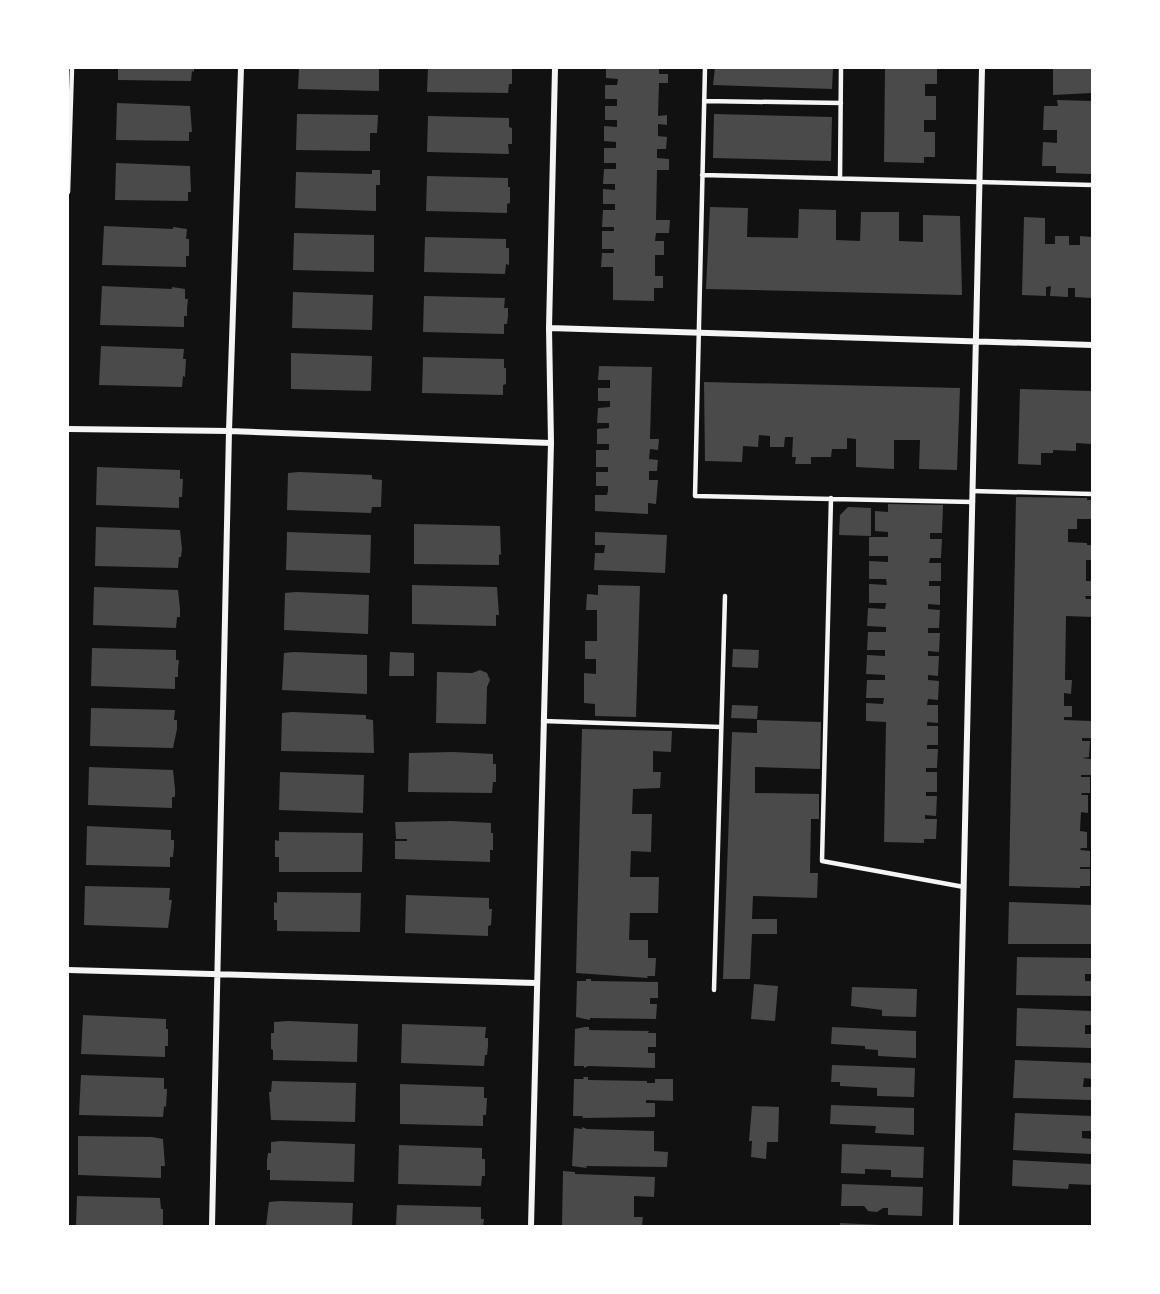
<svg xmlns="http://www.w3.org/2000/svg" width="1160" height="1294" font-family="'Space Grotesk',sans-serif">
  <style>
    .building { fill: #4a4a4a }
    .lines { fill: none; stroke-linecap: round; stroke-linejoin: round }
    .service { stroke: #f5f5f5; stroke-width: 4.5 }
    .minor { stroke: #f5f5f5; stroke-width: 6 }
  </style>
  <rect width="100%" height="100%" fill="#111"/>
  <path class="building" d="M118,68H194V72L192,71L191,81L118,80Z
    M299,68H379V91L298,89Z
    M428,68H512V84H509L508,93L427,92Z
    M606,68H659V74H668V83H659L658,116L667,115V125L658,124V136L667,137L666,149H657V158L669,159V170H657L656,220H670L669,233H656L655,241H664V255H655V276H663V288H654V301L613,300V267H601L602,253H614V249H602V231H614V227H602L603,210H615V204H603V189L615,190V184H603L604,169H616V163H604V148H616V142L604,141V126L617,127V120H605V106H617V99H605V85H617L618,79L606,78Z
    M715,68H833L832,89L713,85Z
    M885,68H937V84H925V96H936V120H924V132H935V157H924V163L884,162Z
    M1053,68L1092,69V93L1053,95Z
    M1057,100L1092,101V174L1056,173V166H1042L1043,142L1057,143V130H1043L1044,106H1058Z
    M117,103L190,106L192,132H189V141L116,140Z
    M297,114L378,115L377,133H370V151L296,150Z
    M714,114L832,117L831,161L713,158Z
    M428,116L509,118V127L512,128V144H508L509,154L427,152Z
    M116,163L190,166L191,192H188V201L115,200Z
    M372,170H380V185H376V211L295,208L296,172L372,174Z
    M427,176L508,178V187H510V203L507,204V213L426,211Z
    M710,207L748,208L747,237L798,238L799,209L836,210V240L860,241L861,212H899V241L923,242V215L960,216L962,295L706,289Z
    M1024,217L1045,218V244H1055V236H1069V245H1080V236L1092,237V298L1075,297V288H1068V297L1050,296L1051,286L1046,287V296L1022,295Z
    M104,226L173,229V227L187,229L186,239H189V256H186V267L102,265Z
    M294,233L374,235V272L293,270Z
    M425,237L506,239V248H509V265L506,264L505,274L424,272Z
    M102,286L172,289V287L185,289V299H188L187,308V316H184V327L100,325Z
    M293,292L373,295L372,330L292,328Z
    M424,296L505,298L504,308H508V316L507,324H504V334L423,332Z
    M101,346L184,349L183,359H186L185,377L183,376L182,387L99,385Z
    M291,353L372,356L371,391L291,389Z
    M423,357L504,359V368H506V384L503,385V395L422,393Z
    M599,366L652,367L650,439H659L658,450L650,449L649,459L658,460L657,471H649V480H658L656,504L648,503V514L595,511V495H607L608,491V486H596V472H608V467H596V450H609V444H597V429L609,428V423H597L598,408L610,407V401H598V388H610V380H598Z
    M704,382L960,388L957,470L919,469L920,440H894V469L856,467V439L847,438V449H832L831,457H811V464H795L796,457H792L793,437H785L784,447H770V436L759,435L758,447L743,446L742,462L705,461Z
    M1020,389L1092,391V444L1076,443V451L1053,450V453H1041V465L1018,464Z
    M97,467L180,470V479H183L182,497H179V508L96,505Z
    M299,472L372,475V479L382,480L381,507H372L371,513L287,510L288,473Z
    M1016,497L1087,498V500H1092V519H1077V529H1068V542L1087,543V545H1092V560H1086V581H1092V596H1085L1086,599H1092V617L1066,616L1065,680H1072L1071,694L1064,693V706H1072V717H1064V720L1091,721V738H1082V741H1090L1089,757L1082,758L1091,759V775H1081V777H1090V793H1082L1081,795H1088V813L1081,812L1080,831L1087,832V848H1081L1080,850L1090,851V867H1080V869H1090V886H1080V888L1009,886Z
    M888,504L943,505L942,533H930V539H942L941,558H930L929,563H941V581H929V586H940V605L928,604V609L940,610L939,628H928V633H940L939,652L928,651V656H939L938,676L928,675V680L939,681L938,700L928,699L927,705H938V723L927,722V726H938V745H927V749H938L937,768H926V772H937V792H926V796H937L936,816L925,815V819H937L936,839H924V843L884,842L886,722L866,721V703L883,704L884,698H866L867,680H885V675L866,674L867,655L885,656V650H867L868,632H886V627L867,626L868,608L885,609L886,603H869V584L887,585L886,579H869V561L888,562V556H869V537H888V532L875,531V511L888,512Z
    M848,507L871,508V536L839,535L840,515Z
    M414,524L500,526L501,555L499,554V565L414,564Z
    M96,527L180,530L182,549L181,557H179L178,568L95,566Z
    M287,532L371,535L370,573L286,570Z
    M595,532L667,535L665,573L594,570L595,553H604L605,545H595Z
    M412,585L497,587L499,615H496V626L412,624Z
    M598,585L640,586L636,717L595,716V704L584,703V673L596,674V659H585V641H597V610H586L587,594L598,595Z
    M94,587L178,590L180,609V617H177L176,628L93,625Z
    M296,592L369,595L368,634L284,630L285,593Z
    M92,648L176,650V660H179L178,669V677H175V689L91,686Z
    M733,649L759,650L758,668L732,667Z
    M294,652L367,655V694L282,690L284,653Z
    M390,652L414,653V676H389Z
    M480,670L487,673L490,680L487,687L486,724L436,723L437,672L472,673Z
    M732,705L758,706L757,719L731,718Z
    M91,708L175,710L174,720H177V729L173,748L90,746Z
    M292,712L366,715V719L373,720L374,753L281,751L282,713Z
    M757,720L821,722L820,769L755,767V793L819,794V819H811L810,873H818L817,898L753,896L752,919H777V934H752L750,979H723L732,732L757,733Z
    M582,729L672,731L671,752L653,751V772H661L660,788L633,789L632,814H652L651,852L631,851L630,877H659L658,913H630L629,940H648V958H656L655,976H647L648,978L576,973Z
    M453,752L493,754V764H496V782H493L492,793L408,792L409,753Z
    M89,767L173,770L175,789V797H172V808L88,805Z
    M280,772L364,775L363,813L279,810Z
    M451,821L491,823V833H493V850H490V862L395,859V841H407V839H396L395,822Z
    M87,826L171,830V840H174V847L173,857H170V867L86,865Z
    M279,832L363,833L362,872H279V857H275V840L279,841Z
    M85,886L170,888L169,900H172L168,928L84,925Z
    M277,892L361,893L360,932L277,931V920H274V902L277,903Z
    M406,895L489,898V909H492L491,925L488,926V936L405,933Z
    M1009,902L1092,905V944H1008Z
    M1017,957L1092,958V974H1085V981H1092V996L1016,995Z
    M586,979H591V981L658,982V998H650V1004H657L656,1019L590,1018V1020L576,1017L577,981H586Z
    M754,984L778,986L775,1021L751,1019Z
    M852,987L917,989L916,1017L882,1016V1010L851,1006Z
    M1017,1008L1092,1011V1025H1085V1034H1092V1048L1016,1046Z
    M83,1015L166,1019V1029H168V1046H165V1057L81,1054Z
    M288,1021L358,1024L357,1062L273,1060V1050L271,1049V1033H274V1022Z
    M402,1024L486,1027L485,1038H488V1046L487,1055H485L484,1066L401,1063Z
    M585,1027H589V1030L649,1031L648,1033H656V1047H648V1053H655V1068L588,1066L584,1068V1066H574L575,1029Z
    M832,1027L916,1031V1058L878,1056V1050L865,1049V1046L831,1044Z
    M1015,1060L1092,1063V1079L1084,1078L1083,1087H1092V1100L1013,1098Z
    M832,1065L915,1068L914,1097L877,1096V1088L840,1086V1082H831Z
    M81,1075L164,1078V1089H167L166,1107L164,1106L163,1117L79,1115Z
    M583,1077H588V1080L647,1081V1083H655V1079H673V1101L646,1100V1103H655V1117L582,1118L583,1116H573L574,1079H584Z
    M272,1081L356,1083L355,1122L271,1120L269,1092H271Z
    M400,1084L484,1087V1098H487L486,1115H483V1126L400,1124Z
    M831,1105L914,1108V1135L875,1133L876,1126L830,1124Z
    M752,1106L779,1107L778,1142H767L766,1159L751,1157L752,1141H749Z
    M1015,1113L1092,1116L1091,1131H1082V1138L1092,1139V1154L1013,1150Z
    M582,1127L587,1129L654,1131V1151L668,1152L667,1167L586,1166L587,1168L572,1166L574,1128L582,1129Z
    M78,1136L152,1137L163,1139L165,1166H161V1178L78,1175Z
    M281,1141L355,1144L354,1182L270,1180V1170H267V1160L268,1153H271V1142Z
    M842,1144L924,1147L923,1178L891,1177V1170L865,1169V1174L841,1173Z
    M399,1145L482,1148V1159H485V1176H482L481,1186L398,1184Z
    M1013,1160L1092,1164V1185L1069,1184L1068,1189L1012,1186Z
    M563,1171L575,1172V1174L655,1177L654,1197L634,1196V1217H643L642,1226H562Z
    M842,1184L923,1187L922,1216L888,1215V1208H883L877,1212L868,1211L864,1206H841Z
    M77,1196L160,1198L161,1209H163V1226H76Z
    M280,1201L353,1203L352,1226H266L269,1202Z
    M397,1205L481,1207V1219H484L483,1226H396Z
    M840,1223L881,1225V1226H840Z"/>
  <g class="lines">
    <path class="service" d="M705,68L695,496L973,502
      M704,101L841,103
      M702,175L1092,185
      M840,178L841,68
      M68,192L72,68
      M972,491L1092,494
      M831,498L822,861L964,887
      M543,721L721,727
      M714,990L725,596"/>
    <path class="minor" d="M549,328L1092,345
      M68,429L229,431L551,443
      M68,970L536,983
      M212,1226L229,431L241,68
      M531,1226L551,443L549,328L555,68
      M956,1226L982,68"/>
  </g>
  <rect width="1160" height="1294" fill="none" stroke="#ffffff" stroke-width="138"/>
</svg>
